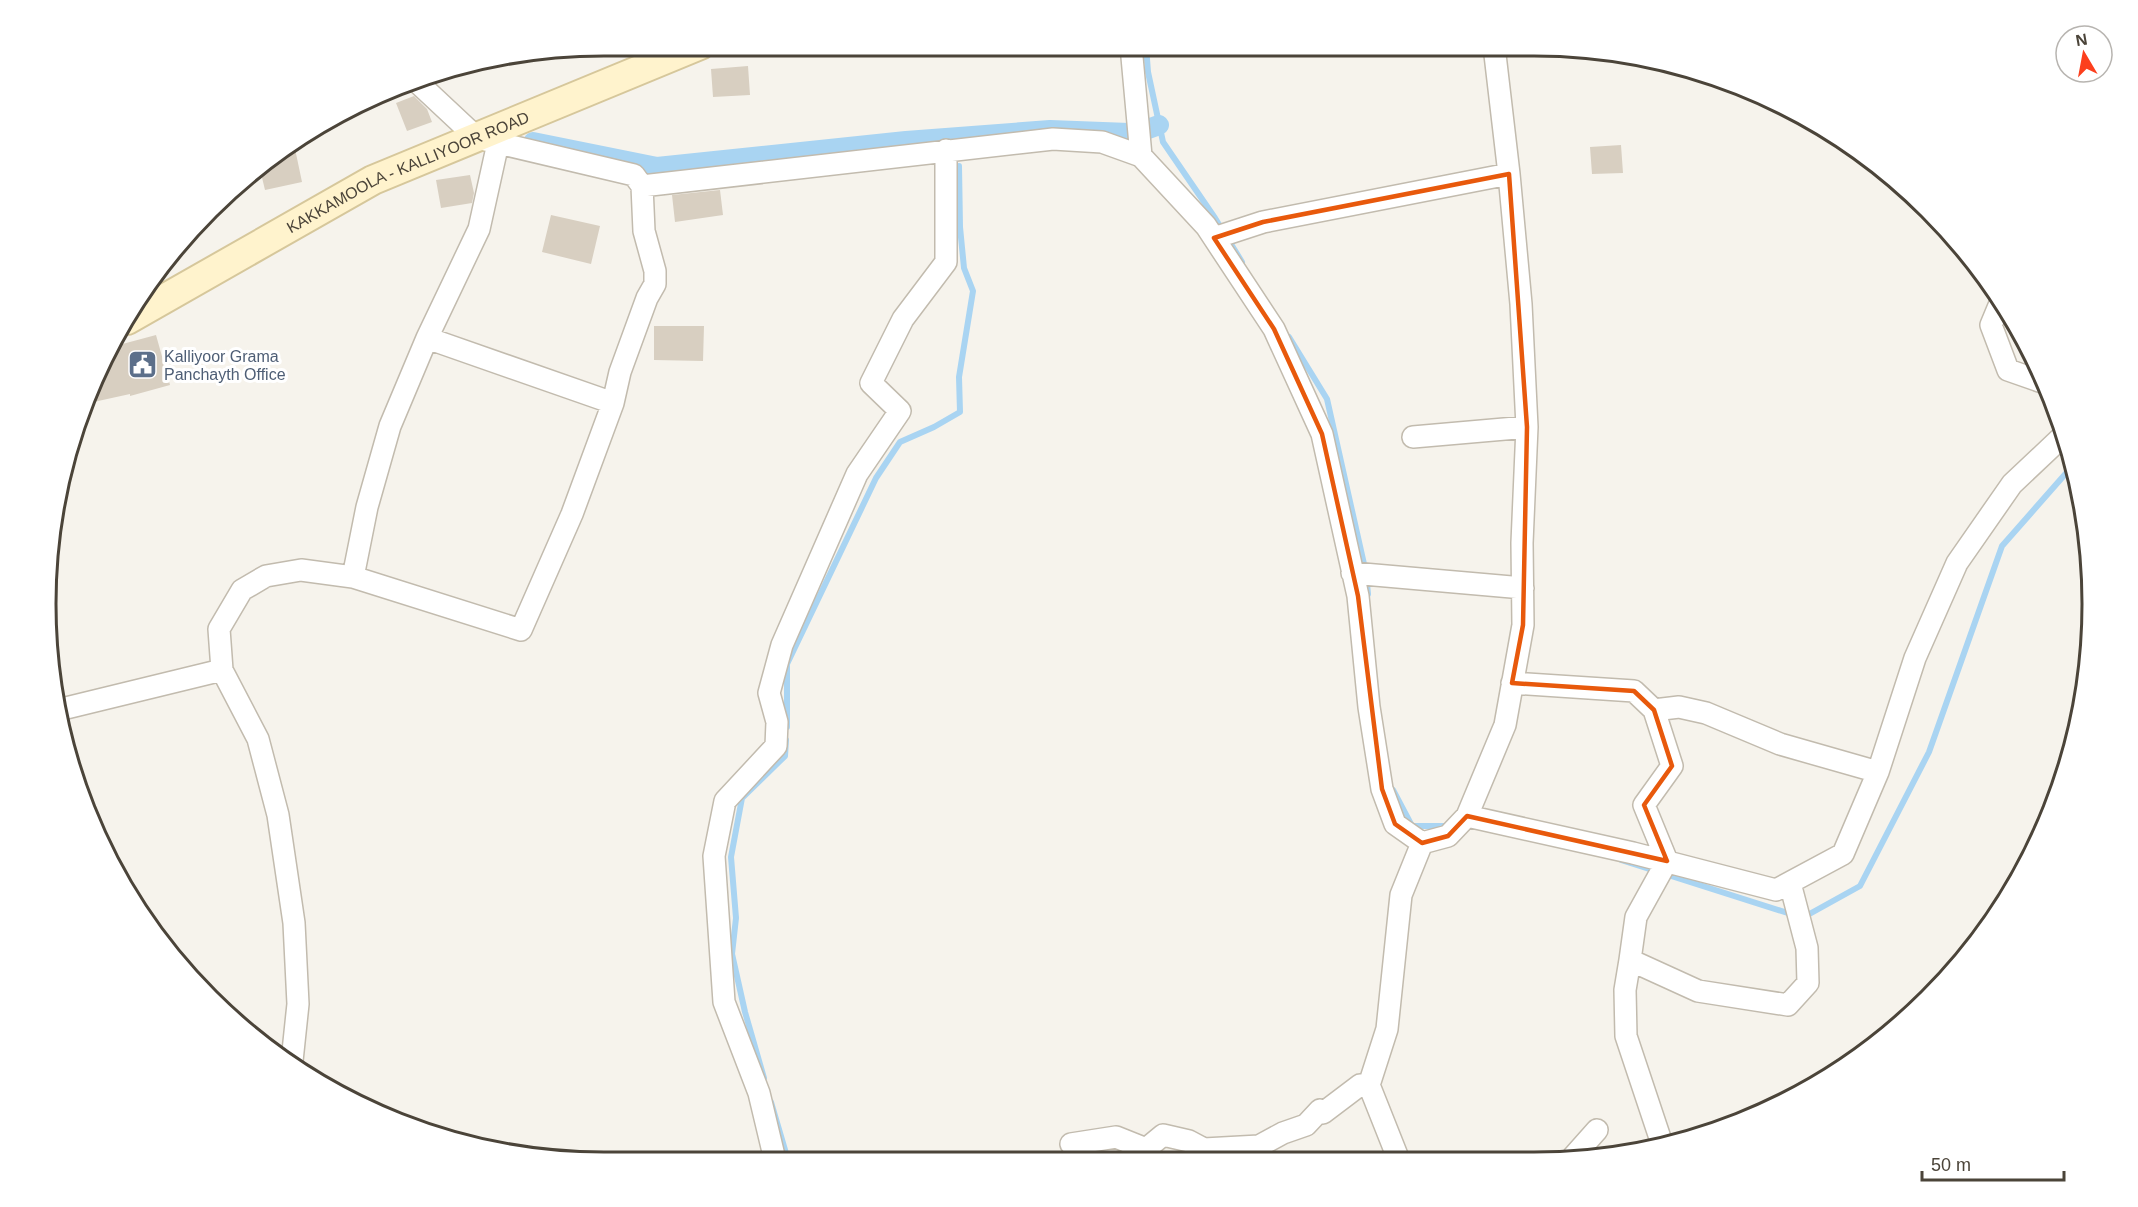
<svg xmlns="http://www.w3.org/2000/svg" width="2138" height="1207" font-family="Arial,sans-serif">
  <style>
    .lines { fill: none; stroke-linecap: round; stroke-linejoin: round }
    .stream { stroke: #a9d4f2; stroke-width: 6 }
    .canal { stroke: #a9d4f2; stroke-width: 20 }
    .building { fill: #d8cfc1 }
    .street-casing { stroke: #c2bbae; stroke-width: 24 }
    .secondary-casing { stroke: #d6c79b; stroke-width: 32 }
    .street { stroke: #fff; stroke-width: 21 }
    .secondary { stroke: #fff3cd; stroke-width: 28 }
    .marked { fill: none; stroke: #e8590c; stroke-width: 4.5; stroke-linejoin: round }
    .labels { text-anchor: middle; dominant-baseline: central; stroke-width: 6; stroke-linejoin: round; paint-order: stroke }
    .street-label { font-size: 16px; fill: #4b4439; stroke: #fff }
    .service-label { font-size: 16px; fill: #4e5e75; stroke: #fff; text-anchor: start }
    .rim { fill: none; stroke: #4b4439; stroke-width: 3 }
  </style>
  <rect width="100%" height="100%" fill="#f6f3ec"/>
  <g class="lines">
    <path class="stream" d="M1146,46L1148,72L1163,142L1215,218L1242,262
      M957,137V139
      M1289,337L1327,399L1366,573L1368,594
      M787,727V664L876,478L900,442L934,427L960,412L959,377L973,291L964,268L960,227L959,166
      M1393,790L1412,826H1451
      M1621,860L1794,915
      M1804,917L1860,886L1929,752L2002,546L2075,463
      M764,1078L745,1012L732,954L736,918L731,857L742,798L785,756L786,740
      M771,1102L788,1160"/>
    <path class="canal" d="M1148,129L1159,125
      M533,142L657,167L906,141L1050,130L1129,133"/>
  </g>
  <path class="building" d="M748,66L750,95L713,97L711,69Z
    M414,96L427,109L432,122L407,131L396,103Z
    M294,144L302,182L265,190L259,165L264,160Z
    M1621,145L1623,173L1592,174L1590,147Z
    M470,175L474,193L472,203L441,208L436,180Z
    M720,190L723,215L675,222L672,195Z
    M551,215L600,226L591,264L542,252Z
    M654,326H704L703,361L654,360Z
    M156,335L170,385L130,396V394L89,403L115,346Z"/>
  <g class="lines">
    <defs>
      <path id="street" d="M1131,46L1141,156
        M642,186L1053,139L1102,142L1141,156L1206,226L1274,329L1322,434L1358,596L1369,707L1382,789L1395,824L1422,843L1448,836L1467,816L1505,725L1523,625L1522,543L1527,427L1521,304L1509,174L1494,46
        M1214,238L1263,222L1509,174
        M2001,301L1991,325L2008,370L2045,383
        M427,338L613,403
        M1413,437L1527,427
        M1352,573L1523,588
        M353,577L367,507L390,426L427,338L479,229L498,143
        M222,670L258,739L278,815L294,923L298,1004L292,1061
        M1512,683L1634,691L1654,710L1679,707L1706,713L1780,744L1878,772
        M62,709L222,670L219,629L242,590L266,576L301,570L353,577L521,630L572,514L613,403L620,372L647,298L655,284V271L644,231L642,186L634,175L477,138L415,80
        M1467,816L1633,853L1776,890L1843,854L1878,772L1915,658L1957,563L2012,484L2065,434
        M1630,960L1636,917L1667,861L1644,805L1672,766L1654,710
        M1369,1085L1387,1029L1401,895L1422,843
        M1071,1144L1116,1137L1146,1149L1163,1135L1189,1141L1204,1149L1259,1146L1283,1133L1306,1125L1320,1110L1323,1113L1360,1085H1369L1398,1158
        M1662,1144L1626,1036L1625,990L1630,960L1698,991L1788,1005L1808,983L1807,948L1790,883
        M1573,1157L1597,1130
        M775,1160L759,1093L724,1002L714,856L725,801L776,746L777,722L769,693L782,645L857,474L900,411L871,383L903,319L946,262V150"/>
      <g id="secondary">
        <path id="s1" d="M127,320L373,180L700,45"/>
      </g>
    </defs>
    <use href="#street" class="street-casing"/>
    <use href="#secondary" class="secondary-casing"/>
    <use href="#street" class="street"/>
    <use href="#secondary" class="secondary"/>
  </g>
  <path class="marked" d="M1509,174L1527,427L1523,625L1512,683L1634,691L1654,710L1672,766L1644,805L1667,861L1467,816L1448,836L1422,843L1395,824L1382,789L1358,596L1322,434L1274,329L1214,238L1263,222Z"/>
  <defs>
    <symbol id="civic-square" viewBox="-11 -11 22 22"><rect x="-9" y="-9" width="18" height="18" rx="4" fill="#5c6f8a" stroke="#fff"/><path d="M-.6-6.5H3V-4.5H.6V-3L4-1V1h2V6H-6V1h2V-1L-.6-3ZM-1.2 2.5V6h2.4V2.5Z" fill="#fff"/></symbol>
  </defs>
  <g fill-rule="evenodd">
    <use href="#civic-square" x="126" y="348" width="33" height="33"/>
  </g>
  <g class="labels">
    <g class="street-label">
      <text stroke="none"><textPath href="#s1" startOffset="318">KAKKAMOOLA - KALLIYOOR ROAD</textPath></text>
    </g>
    <g class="service-label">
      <text x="164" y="356">Kalliyoor Grama<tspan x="164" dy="18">Panchayth Office</tspan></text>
    </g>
  </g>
  <path d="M0 0H2138V1207H0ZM604 56H1534A548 548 0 0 1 2082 604V604A548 548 0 0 1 1534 1152H604A548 548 0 0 1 56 604V604A548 548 0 0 1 604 56Z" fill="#fff" fill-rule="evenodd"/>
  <path class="rim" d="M604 56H1534A548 548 0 0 1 2082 604V604A548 548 0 0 1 1534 1152H604A548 548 0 0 1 56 604V604A548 548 0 0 1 604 56Z"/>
  <g transform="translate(2084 54) rotate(350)"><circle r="28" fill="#ffffff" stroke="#b7b4b0" stroke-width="1.5"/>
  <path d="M0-4.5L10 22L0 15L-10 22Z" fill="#fc3f1d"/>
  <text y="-9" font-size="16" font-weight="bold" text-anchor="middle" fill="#4b4439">N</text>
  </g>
  <path d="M1922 1171v9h142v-9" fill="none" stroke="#4b4439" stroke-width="3"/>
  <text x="1931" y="1171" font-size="18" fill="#4b4439" stroke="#ffffff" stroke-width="4.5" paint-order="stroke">50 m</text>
</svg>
